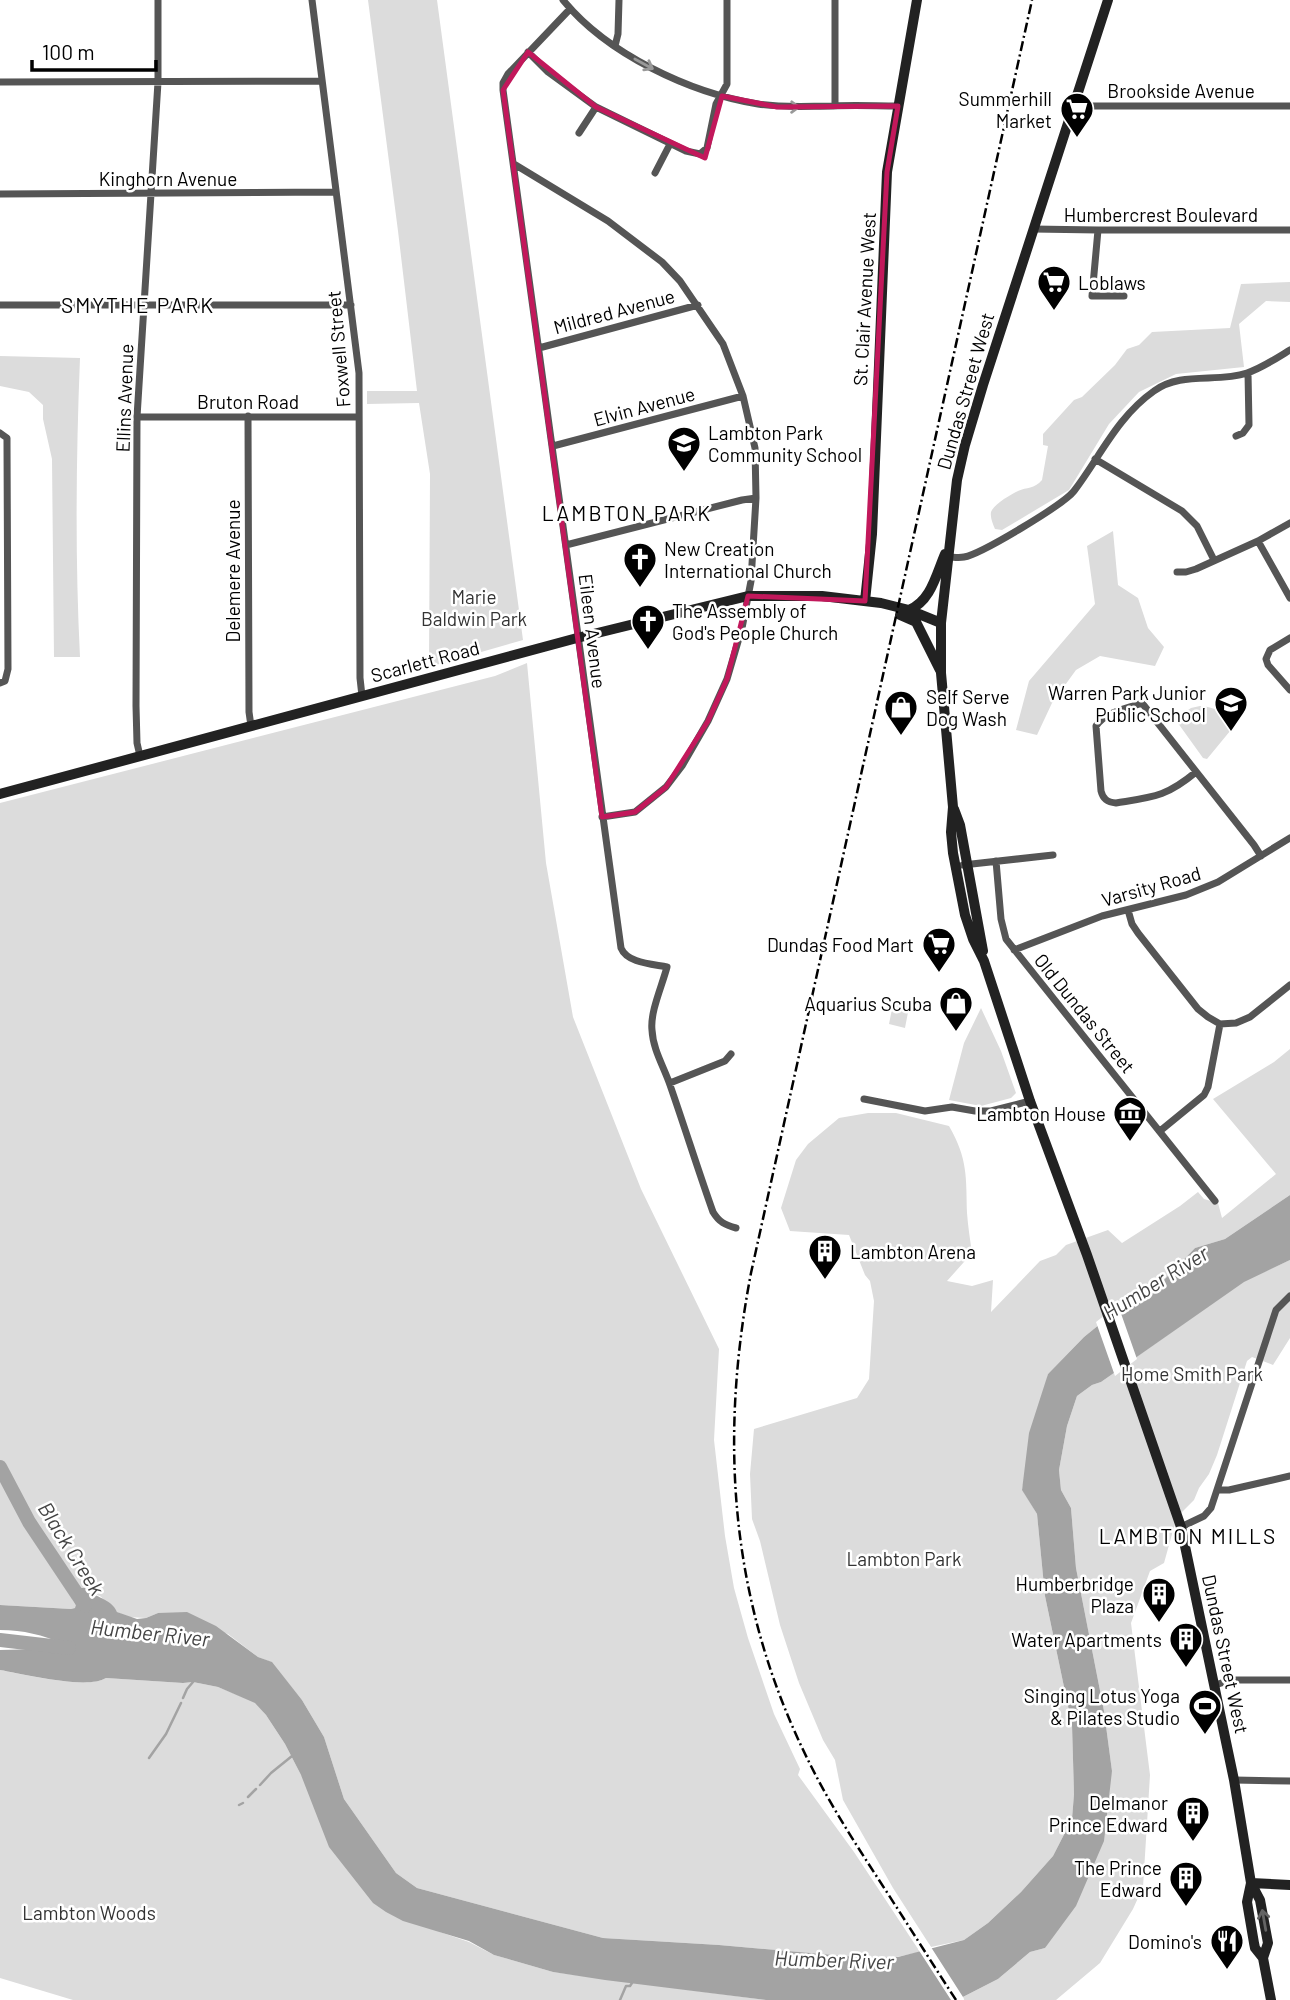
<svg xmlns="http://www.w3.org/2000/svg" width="1290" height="2000" font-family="Barlow,sans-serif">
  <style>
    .green { fill: #dcdcdc }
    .water { fill: #a3a3a3 }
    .pier { fill: #fff }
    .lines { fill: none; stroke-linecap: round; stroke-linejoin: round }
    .stream { stroke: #a3a3a3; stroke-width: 2.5 }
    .river { stroke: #a3a3a3; stroke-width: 14 }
    .street { stroke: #555; stroke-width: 7 }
    .secondary { stroke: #222; stroke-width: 10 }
    .rail { stroke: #000; stroke-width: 2.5; stroke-dasharray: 10 3.5 2 3.5; stroke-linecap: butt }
    .oneway { stroke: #999 }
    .oneway2 { stroke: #646464 }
    .marked { fill: none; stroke: #c2185b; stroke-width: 5; stroke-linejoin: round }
    .labels { text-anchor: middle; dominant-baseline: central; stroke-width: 5; stroke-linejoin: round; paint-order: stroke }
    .street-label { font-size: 19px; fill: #000; stroke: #fff }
    .poi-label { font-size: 19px; fill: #000; stroke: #fff; text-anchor: end }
    .park-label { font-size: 19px; fill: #333; stroke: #fff }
    .neighbourhood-label { font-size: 21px; letter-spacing: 2px; fill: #000; stroke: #fff }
    .water-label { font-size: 21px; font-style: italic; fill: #444; stroke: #fff }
  </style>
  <rect width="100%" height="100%" fill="#fff"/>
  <path class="green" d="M368,0H437L523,640L429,667L430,474L419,403L367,404V391H417L398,231Z
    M1290,282V302L1266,301L1239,324L1244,367L1176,374L1139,392L1109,424L1069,490L1002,530L995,529C993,524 990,518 991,512C994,504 1010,495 1018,491C1027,487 1034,489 1042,480L1048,446L1043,445V434L1074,400L1082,397L1115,365L1127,349L1139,345L1152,332L1230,328L1241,284Z
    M0,356L80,358C76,457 75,558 80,657H54L52,459L43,419V405L29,392L0,386Z
    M1113,531L1118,585L1138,598L1148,628L1164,647L1155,666L1100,656L1076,670L1052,703L1037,735L1016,730L1029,681L1095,604L1087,546Z
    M527,663L546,863L573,1017L641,1189L719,1349L714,1440L725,1536L734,1588L748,1638L774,1714L800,1769L798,1775L854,1852L920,1952L897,1957L868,1958L719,1945L603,1938L417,1888L396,1873L344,1799L324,1737L302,1700L271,1662L258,1657L228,1634L158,1613L146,1618L128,1617L117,1612L100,1596L90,1593L72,1599L76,1605V1608L71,1609L0,1605V803L495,676Z
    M1200,706C1216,707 1224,713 1235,725L1207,759L1203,758L1175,719L1191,708Z
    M893,1004L909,1007L905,1028L889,1024Z
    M981,1008L1001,1051L1016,1093L1011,1098L981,1106L949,1100L964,1043Z
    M1290,1049V1195L1225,1239L1195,1248L1161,1283L1121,1307L1084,1337L1048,1374L1022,1489L1037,1514L1045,1596L1072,1725L1074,1794L1072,1819L1053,1856L1021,1892L988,1923L964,1940L931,1947L893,1888L843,1800L835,1760L823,1740L799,1683L780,1625L760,1541L752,1519L750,1474L754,1429L857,1398L869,1379L874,1301L870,1281L865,1275L849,1235L790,1231L781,1208L796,1160L808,1144L839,1118L868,1113H896L949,1126C968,1159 966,1177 967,1213C968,1226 970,1240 972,1253L947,1281L972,1286L993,1280L991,1312L1040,1261L1056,1255L1066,1245L1108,1230L1122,1243L1180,1206L1198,1192L1204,1199L1218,1203L1222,1218L1276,1174L1213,1099L1274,1062Z
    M1290,1260V1338L1273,1365L1252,1357L1247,1361L1217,1455L1209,1474L1199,1488L1194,1500L1181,1513L1174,1527L1164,1563L1150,1571L1131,1623L1150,1775L1143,1887L1133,1909L1100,1963L1056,2000H964L963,1997L998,1979L1030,1952L1045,1948L1112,1771L1104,1711L1076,1568L1071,1508L1061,1490L1059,1470L1067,1426L1077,1396L1092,1385L1101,1382L1244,1281Z
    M0,1670C23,1674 87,1690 106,1678L183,1683L193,1682L218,1687L255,1702L266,1715L285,1744L301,1775L440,1932L469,1942L494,1955L553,1972L766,2000H73L0,1978Z"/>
  <path class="water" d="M1290,1195V1260L1244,1282L1101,1382L1092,1385L1077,1396L1067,1426L1059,1470L1061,1490L1071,1508L1076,1568L1104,1711L1112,1771L1104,1841L1076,1906L1045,1948L1030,1952L998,1979L957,2000H766L605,1980L553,1972L494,1955L469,1941L403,1921L386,1912L373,1903L329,1847L301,1775L285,1744L266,1715L255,1703L218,1687L193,1682L183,1683L106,1678C87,1690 24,1674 0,1670V1650L40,1649L64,1644C42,1635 24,1630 0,1630V1605L71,1609L75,1608L76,1605L71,1595L80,1588H85C95,1598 111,1598 117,1612L137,1619L146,1618L158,1613L187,1612L216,1626L258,1657L272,1662L302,1700L324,1737L344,1799L396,1873L417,1888L603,1938L719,1945L868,1958L898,1957L964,1940L988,1923L1021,1892L1053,1856L1072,1819L1074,1794L1072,1725L1045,1596L1037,1514L1022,1490L1029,1433L1048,1374L1084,1337L1121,1307L1161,1283L1195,1248L1225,1239Z"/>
  <path class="pier" d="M1118,1305L1137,1359L1115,1376L1096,1322Z
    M929,1944L963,1997L964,2000H951L918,1949Z"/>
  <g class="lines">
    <path class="stream" d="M183,1698L187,1689L193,1682
      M149,1758L166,1734L181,1703
      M260,1785L271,1773L292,1756
      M248,1797L256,1789
      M239,1805L243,1803
      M620,2000L626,1986H630L632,1983"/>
    <path class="river" d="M0,1467L29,1522L85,1606
      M0,1640L69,1648"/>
    <path class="street" d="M312,0L359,373L360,678L362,696
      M563,0C607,54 690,93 758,104C783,108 808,106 833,106C855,105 876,106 898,106
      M570,9L508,74L503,83V90L621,948C627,963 652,964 667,967C662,986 650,1012 652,1030C653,1050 664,1067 670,1085C685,1128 698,1170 713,1212C719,1222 725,1225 736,1228
      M615,46L618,34L619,0
      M528,52L548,72L596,107L686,151L700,154L707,148L716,104L727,84V0
      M0,82L322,81
      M835,106V0
      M1072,106H1290
      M579,133L596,107
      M514,164L608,221L662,262L680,281L723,344L743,396L755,448L756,498L751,581L742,628L727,679L708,721L682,766L666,787L635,812L602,817
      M655,173L670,144
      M0,194L336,192
      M1033,229L1098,230H1290
      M1098,230L1092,296H1124
      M0,305H351
      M539,348L698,305
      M248,416L249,712L251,726
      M137,417H359
      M0,433L7,438V443L8,669L5,681L0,683
      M1236,436L1243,433L1249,425L1248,373
      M553,446L743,396
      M1095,459L1182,511L1197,526L1214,560
      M1258,541L1290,598
      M566,545L742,500L756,498
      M948,557C953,557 959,558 964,557C981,554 1063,505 1074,491C1100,457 1117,417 1154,391C1181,371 1217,383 1247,373C1262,368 1277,358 1290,350
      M1177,572H1186L1196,569L1258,541L1290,523
      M1290,638L1270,650L1266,659L1268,665L1290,690
      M140,756L137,743L136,706L137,417L158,82V0
      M1196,772C1166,797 1153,797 1116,803C1107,802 1103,799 1101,791L1096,726C1105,712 1126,709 1142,703L1254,845L1261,856
      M996,861L1001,919L1006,939L1215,1201
      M963,865L1053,855
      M1128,910L1132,924L1138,933L1198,1009L1208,1017L1220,1024L1236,1023L1250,1017L1290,985
      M1014,950L1102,916L1186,895L1218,882L1290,838
      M670,1083L725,1061L731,1054
      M864,1099L925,1111L952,1107L975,1111H991L1030,1101
      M1160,1131L1204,1095L1208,1087L1220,1024
      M1217,1490H1229L1290,1476
      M1181,1527L1204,1516L1211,1508L1276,1310L1290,1296
      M1215,1685L1231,1680H1290
      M1234,1780L1290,1781"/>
    <path class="secondary" d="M1108,0L983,385L965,445L957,480L941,623V673L953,807L951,832L953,853L965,915L973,939L984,961L1030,1101L1087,1255L1181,1527L1234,1780L1251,1883L1247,1902L1254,1943L1255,1948L1263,1958L1271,2000
      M865,601L872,534L887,172L917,0
      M909,610C931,601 936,575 945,554
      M900,615L916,622L940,670
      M0,794L577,638L748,596H822L881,603L909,610L941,623
      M954,809L960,825L983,951
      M1251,1883L1260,1900L1268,1943L1263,1958
      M1251,1883L1290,1885"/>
    <path class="rail" d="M956,2000C930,1960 905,1920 879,1880C855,1843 831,1806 811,1766C731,1608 718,1445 751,1273L1032,0"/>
  </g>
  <defs><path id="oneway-shaft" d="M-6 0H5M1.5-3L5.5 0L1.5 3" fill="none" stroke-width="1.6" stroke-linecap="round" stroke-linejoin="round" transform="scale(1.75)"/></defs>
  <g class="oneway">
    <use href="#oneway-shaft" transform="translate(644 64) rotate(29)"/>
    <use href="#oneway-shaft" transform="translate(789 107) rotate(1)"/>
  </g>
  <use class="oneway2" href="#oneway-shaft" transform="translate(1264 1920) rotate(-100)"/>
  <path class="marked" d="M528,52L596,107L705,158L722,96L777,107L898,106L887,172L865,601L748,596L727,679L708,721L666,787L635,812L602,817L503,90Z"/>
  <defs>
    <symbol id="supermarket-pin" viewBox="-11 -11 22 30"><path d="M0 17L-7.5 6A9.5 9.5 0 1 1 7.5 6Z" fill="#000" stroke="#fff"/><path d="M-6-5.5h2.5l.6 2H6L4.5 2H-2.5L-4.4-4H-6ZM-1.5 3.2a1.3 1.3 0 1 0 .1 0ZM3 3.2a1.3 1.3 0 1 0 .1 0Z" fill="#fff"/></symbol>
    <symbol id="school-pin" viewBox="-11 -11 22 30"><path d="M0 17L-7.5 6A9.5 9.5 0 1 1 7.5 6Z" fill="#000" stroke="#fff"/><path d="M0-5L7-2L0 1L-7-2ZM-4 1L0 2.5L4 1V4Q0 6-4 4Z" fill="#fff"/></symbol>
    <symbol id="church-pin" viewBox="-11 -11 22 30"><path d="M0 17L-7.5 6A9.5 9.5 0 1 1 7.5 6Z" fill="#000" stroke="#fff"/><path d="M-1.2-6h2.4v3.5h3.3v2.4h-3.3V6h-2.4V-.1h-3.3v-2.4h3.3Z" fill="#fff"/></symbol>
    <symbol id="shop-pin" viewBox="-11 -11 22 30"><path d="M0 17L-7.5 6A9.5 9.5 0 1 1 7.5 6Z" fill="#000" stroke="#fff"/><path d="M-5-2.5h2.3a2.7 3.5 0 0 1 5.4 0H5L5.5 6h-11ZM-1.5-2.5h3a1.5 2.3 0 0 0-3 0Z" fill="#fff"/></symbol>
    <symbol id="museum-pin" viewBox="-11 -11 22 30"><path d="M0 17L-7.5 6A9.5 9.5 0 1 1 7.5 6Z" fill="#000" stroke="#fff"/><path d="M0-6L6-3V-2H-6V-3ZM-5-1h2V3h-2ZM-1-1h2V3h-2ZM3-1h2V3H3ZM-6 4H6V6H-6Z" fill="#fff"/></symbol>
    <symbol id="building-pin" viewBox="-11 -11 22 30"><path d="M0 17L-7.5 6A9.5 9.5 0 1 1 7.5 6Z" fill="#000" stroke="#fff"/><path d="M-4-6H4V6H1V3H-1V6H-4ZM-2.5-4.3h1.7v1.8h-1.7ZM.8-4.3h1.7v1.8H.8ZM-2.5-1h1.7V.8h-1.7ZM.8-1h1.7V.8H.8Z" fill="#fff"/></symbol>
    <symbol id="stadium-pin" viewBox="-11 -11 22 30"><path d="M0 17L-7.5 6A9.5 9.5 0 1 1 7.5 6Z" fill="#000" stroke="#fff"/><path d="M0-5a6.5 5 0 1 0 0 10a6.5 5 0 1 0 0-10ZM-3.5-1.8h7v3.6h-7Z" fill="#fff"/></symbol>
    <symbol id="restaurant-pin" viewBox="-11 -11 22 30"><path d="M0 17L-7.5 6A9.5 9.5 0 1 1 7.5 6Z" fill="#000" stroke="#fff"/><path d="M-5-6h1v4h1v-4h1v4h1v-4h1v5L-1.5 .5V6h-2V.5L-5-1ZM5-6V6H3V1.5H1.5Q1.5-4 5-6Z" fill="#fff"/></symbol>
  </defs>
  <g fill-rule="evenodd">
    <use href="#supermarket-pin" x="1058" y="90" width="38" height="52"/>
    <use href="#supermarket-pin" x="1035" y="263" width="38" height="52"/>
    <use href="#school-pin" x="665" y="424" width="38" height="52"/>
    <use href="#church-pin" x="621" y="540" width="38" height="52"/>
    <use href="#church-pin" x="629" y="602" width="38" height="52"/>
    <use href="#school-pin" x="1212" y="684" width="38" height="52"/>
    <use href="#shop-pin" x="882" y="688" width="38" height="52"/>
    <use href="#supermarket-pin" x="920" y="925" width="38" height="52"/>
    <use href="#shop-pin" x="937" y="984" width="38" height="52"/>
    <use href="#museum-pin" x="1111" y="1094" width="38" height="52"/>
    <use href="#building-pin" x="806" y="1232" width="38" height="52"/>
    <use href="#building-pin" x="1140" y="1575" width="38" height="52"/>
    <use href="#building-pin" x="1167" y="1620" width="38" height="52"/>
    <use href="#stadium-pin" x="1186" y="1687" width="38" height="52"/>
    <use href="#building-pin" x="1174" y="1794" width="38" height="52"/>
    <use href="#building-pin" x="1167" y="1859" width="38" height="52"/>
    <use href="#restaurant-pin" x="1208" y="1922" width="38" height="52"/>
  </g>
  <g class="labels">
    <g class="street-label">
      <text x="1181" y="90">Brookside Avenue</text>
      <text x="168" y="178">Kinghorn Avenue</text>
      <text x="1161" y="214">Humbercrest Boulevard</text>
      <text transform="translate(864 299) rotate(-87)">St. Clair Avenue West</text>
      <text transform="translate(614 311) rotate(-15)">Mildred Avenue</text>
      <text transform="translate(338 349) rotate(-95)">Foxwell Street</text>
      <text transform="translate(965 391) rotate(-74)">Dundas Street West</text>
      <text transform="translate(124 398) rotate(-88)">Ellins Avenue</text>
      <text x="248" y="401">Bruton Road</text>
      <text transform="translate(644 406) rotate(-15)">Elvin Avenue</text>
      <text transform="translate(232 571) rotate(-90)">Delemere Avenue</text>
      <text transform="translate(593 631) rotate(83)">Eileen Avenue</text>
      <text transform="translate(425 661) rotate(-15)">Scarlett Road</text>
      <text transform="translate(1151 886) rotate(-16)">Varsity Road</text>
      <text transform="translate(1085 1013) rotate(51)">Old Dundas Street</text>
      <text transform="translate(1226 1654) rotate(78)">Dundas Street West</text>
    </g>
    <g class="poi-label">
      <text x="1052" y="98">Summerhill<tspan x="1052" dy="22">Market</tspan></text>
      <text x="1078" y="282" text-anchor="start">Loblaws</text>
      <text x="708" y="432" text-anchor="start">Lambton Park<tspan x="708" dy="22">Community School</tspan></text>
      <text x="664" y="548" text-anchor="start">New Creation<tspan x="664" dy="22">International Church</tspan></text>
      <text x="672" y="610" text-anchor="start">The Assembly of<tspan x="672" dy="22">God's People Church</tspan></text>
      <text x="1206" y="692">Warren Park Junior<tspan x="1206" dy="22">Public School</tspan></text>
      <text x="926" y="696" text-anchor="start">Self Serve<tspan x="926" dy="22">Dog Wash</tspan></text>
      <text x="914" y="944">Dundas Food Mart</text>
      <text x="932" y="1003">Aquarius Scuba</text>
      <text x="1106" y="1113">Lambton House</text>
      <text x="850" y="1251" text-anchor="start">Lambton Arena</text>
      <text x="1134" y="1583">Humberbridge<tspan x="1134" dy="22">Plaza</tspan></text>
      <text x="1162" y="1639">Water Apartments</text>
      <text x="1180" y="1695">Singing Lotus Yoga<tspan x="1180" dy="22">&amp; Pilates Studio</tspan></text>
      <text x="1168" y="1802">Delmanor<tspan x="1168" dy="22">Prince Edward</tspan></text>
      <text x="1162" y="1867">The Prince<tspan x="1162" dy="22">Edward</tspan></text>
      <text x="1202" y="1941">Domino's</text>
    </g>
    <g class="park-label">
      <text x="474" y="596">Marie<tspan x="474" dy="22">Baldwin Park</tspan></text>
      <text x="1192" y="1373">Home Smith Park</text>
      <text x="904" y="1558">Lambton Park</text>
      <text x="89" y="1912">Lambton Woods</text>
    </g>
    <g class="neighbourhood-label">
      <text x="138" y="304">SMYTHE PARK</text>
      <text x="627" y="512">LAMBTON PARK</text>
      <text x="1188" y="1535">LAMBTON MILLS</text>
    </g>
    <g class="water-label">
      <text transform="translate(1155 1282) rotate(-32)">Humber River</text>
      <text transform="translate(72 1548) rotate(58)">Black Creek</text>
      <text transform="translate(150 1632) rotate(6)">Humber River</text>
      <text transform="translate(834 1959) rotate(2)">Humber River</text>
    </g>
  </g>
  <path d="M32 60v10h124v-10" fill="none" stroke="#000000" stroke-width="3.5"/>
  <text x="42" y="60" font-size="21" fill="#000000" stroke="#ffffff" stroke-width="5" paint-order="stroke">100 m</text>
</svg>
